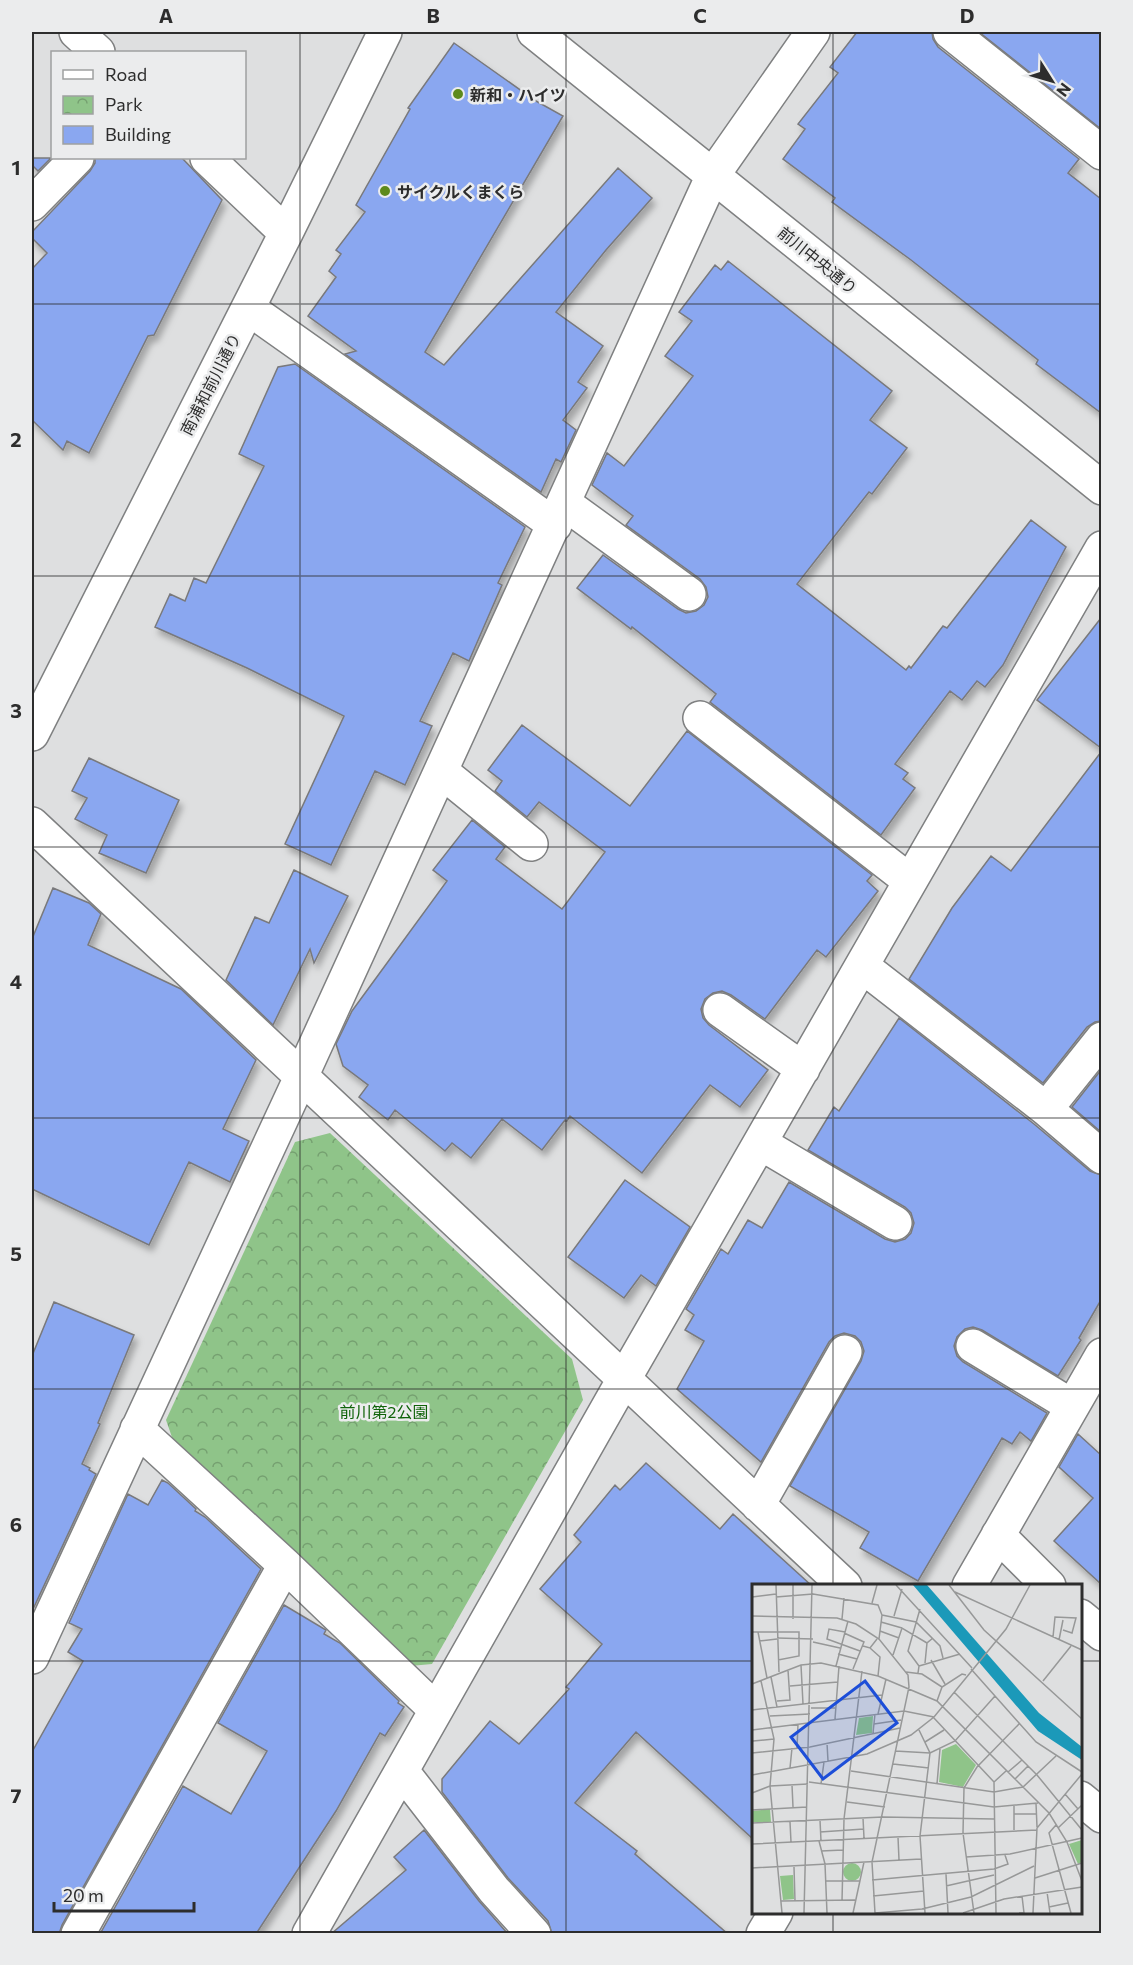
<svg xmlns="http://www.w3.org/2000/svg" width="1133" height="1965" font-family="Commissioner,'Noto Sans JP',sans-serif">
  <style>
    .park { fill: url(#park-crowns) }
    .building { fill: #8aa7f0; stroke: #79797b; stroke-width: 1.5; filter: url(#shadow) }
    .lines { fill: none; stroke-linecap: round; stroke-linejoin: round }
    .minor-casing { stroke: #7f8081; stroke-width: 36 }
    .minor { stroke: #fff; stroke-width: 33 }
    .grid { fill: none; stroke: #2d2d2d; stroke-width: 1.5; stroke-opacity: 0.55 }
    .poi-dot { fill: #5e8a1b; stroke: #ebeced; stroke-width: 2 }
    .labels { text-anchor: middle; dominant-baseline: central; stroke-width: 5; stroke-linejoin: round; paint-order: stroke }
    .poi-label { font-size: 16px; font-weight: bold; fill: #2d2d2d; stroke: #ebeced; text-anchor: start }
    .street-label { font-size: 16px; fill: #2d2d2d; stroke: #ebeced }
    .park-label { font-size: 16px; fill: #0f6309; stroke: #ebeced }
    .inset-road { fill: none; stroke: #979898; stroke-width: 1.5 }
    .view { fill: #1d4ed8; fill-opacity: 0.15; stroke: #1d4ed8; stroke-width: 3 }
    .inset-edge { fill: none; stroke: #2d2d2d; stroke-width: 3 }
    .neatline { fill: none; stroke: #2d2d2d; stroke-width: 2 }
    .grid-label { font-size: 20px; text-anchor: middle; font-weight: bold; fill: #2d2d2d }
  </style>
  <defs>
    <pattern id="park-crowns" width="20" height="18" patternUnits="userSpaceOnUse" patternTransform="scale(1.5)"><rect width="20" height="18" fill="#8fc489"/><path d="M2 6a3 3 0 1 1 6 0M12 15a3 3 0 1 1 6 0" fill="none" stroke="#75a070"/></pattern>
    <filter id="shadow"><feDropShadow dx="3.5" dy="6" stdDeviation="3" flood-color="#0004"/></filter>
  </defs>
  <rect width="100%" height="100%" fill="#dedfe0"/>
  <path class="park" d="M330,1133L572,1359L583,1400L432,1664L410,1666L174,1443L166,1420L295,1142Z"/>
  <path class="building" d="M857,32H932L933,39L938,47L1079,159L1068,173L1101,199V413L1036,364L1038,360L911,260L832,202L835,198L783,159L805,129L798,124L838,73L830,67Z
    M979,32H1101V129Z
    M454,43L536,101L563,116L425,352L444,365L618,168L652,198L606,250L556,312L603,346L578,382L587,388L563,420L576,430L561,462L556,459L541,492L345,354L356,351L308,316L336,277L329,271L341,254L336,250L365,212L356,205L410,109L408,108Z
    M32,158H51L38,171L32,165Z
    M95,158H182L222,200L154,335L148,336L89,453L67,441L63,450L32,420V269L47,253L32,238V232L90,171L95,163Z
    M728,261L892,391L870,420L907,448L872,494L869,492L797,584L906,670L909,666L911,668L943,626L947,628L1031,520L1066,547L1003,665L985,687L977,681L962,700L950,691L895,764L908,773L903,779L915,788L881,835L710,702L716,694L632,627L631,629L577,588L603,555L678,609L686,613L696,611L704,605L708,597L706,587L700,579L626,525L633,516L592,485L607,453L624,466L693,376L665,356L692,321L679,312L715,265L721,270Z
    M295,364L525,527L498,583L502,585L469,661L453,653L420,721L432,726L405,785L375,771L331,865L285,844L344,716L247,668L155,627L170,594L185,601L194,578L206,583L264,466L239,454L278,367Z
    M1101,618V748L1037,700Z
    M522,725L630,806L687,731L872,875L867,881L878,891L826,957L817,950L765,1019L731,995L722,991L713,993L705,999L701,1009L703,1018L709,1025L768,1070L740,1107L710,1085L642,1173L570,1116L567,1121L565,1120L542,1150L502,1119L471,1158L452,1143L445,1151L395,1110L388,1120L359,1097L368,1085L343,1066L336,1044L352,1011L447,881L433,870L472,820L505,847L496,859L562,909L605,852L539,802L527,817L495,791L502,781L488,770Z
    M1101,752V1021L1095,1022L1087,1027L1043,1083L909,979L952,908L991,856L1011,871Z
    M89,758L179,800L146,873L99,853L107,835L75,819L87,798L72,791Z
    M294,870L348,896L314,963L310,949L273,1025L226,980L255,917L269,923Z
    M53,888L89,903L101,914L88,945L181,989L256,1060L223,1129L249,1141L230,1182L189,1162L149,1245L32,1189V939Z
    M899,1018L1034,1124L1090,1171L1101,1175V1300L1079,1338L1081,1340L1058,1376L982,1330L973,1327L965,1329L957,1337L954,1346L957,1356L963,1362L1047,1413L1031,1441L1020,1432L1012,1444L1002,1438L918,1581L860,1548L869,1532L790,1486L861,1361L864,1351L861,1342L855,1336L844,1333L835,1336L829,1342L761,1462L677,1389L704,1341L685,1330L694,1315L686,1309L721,1249L728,1254L748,1220L762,1228L789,1182L885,1239L895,1242L905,1239L911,1233L914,1223L911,1213L905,1207L808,1150L834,1107L839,1111Z
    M1101,1070V1132L1072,1107Z
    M625,1180L690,1227L656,1286L641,1275L624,1298L568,1257Z
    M54,1302L134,1335L98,1423L100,1424L82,1464L90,1468L89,1470L96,1474L34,1607L32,1606V1356Z
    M1078,1434L1101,1455V1584L1054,1541L1093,1498L1059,1467Z
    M646,1463L720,1529L733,1514L812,1586H753V1839L636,1732L575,1803L637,1851L635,1854L728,1934H552L548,1921L508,1878L442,1792V1779L490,1721L519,1744L569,1689L566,1687L602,1644L540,1589L581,1542L574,1535L615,1485L620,1490Z
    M162,1480L168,1483L196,1509L195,1511L205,1517L261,1569L62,1925L59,1934H32V1752L83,1661L68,1652L82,1629L69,1623L128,1494L148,1505Z
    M284,1605L326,1630L324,1634L340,1643L399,1701L398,1703L404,1707L385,1736L380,1733L336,1811L256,1934H100L183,1786L231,1814L267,1751L218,1723Z
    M424,1830L479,1901L508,1934H331L406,1870L394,1857Z"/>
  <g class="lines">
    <defs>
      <path id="minor" d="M76,32L98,52
        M534,32L1102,488
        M950,32L1102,153
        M207,158L286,233
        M32,204L77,158
        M248,308L555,525
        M564,503L689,594
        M700,718L910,881
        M32,734L286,233L385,32
        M442,772L531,844
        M32,824L845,1586
        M862,966L1046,1109L1102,1157
        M720,1010L803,1069
        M1046,1109L1102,1039
        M760,1143L895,1223
        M973,1346L1072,1406
        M137,1429L285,1565L436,1710
        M758,1505L845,1352
        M998,1535L1049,1586
        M969,1586L1102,1355
        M1080,1616L1102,1634
        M32,1657L301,1077L713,175L813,32
        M402,1771L494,1890L534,1934
        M1080,1798L1102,1816
        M78,1934L285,1565
        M309,1934L624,1379L1102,548
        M763,1934L776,1912"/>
    </defs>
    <use href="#minor" class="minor-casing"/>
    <use href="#minor" class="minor"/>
  </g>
  <path class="grid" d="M300,32V1934M566,32V1934M833,32V1586M32,304H1102M32,576H1102M32,847H1102M32,1118H1102M32,1389H1102M32,1661H754M1080,1661H1102M833,1912V1934"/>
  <g class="poi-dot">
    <circle cx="458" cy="94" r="6"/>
    <circle cx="385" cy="191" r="6"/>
  </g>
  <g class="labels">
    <g class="poi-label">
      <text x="470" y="94">新和・ハイツ</text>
      <text x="397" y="191">サイクルくまくら</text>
    </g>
    <g class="street-label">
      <text transform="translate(818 260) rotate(39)">前川中央通り</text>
      <text transform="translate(210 384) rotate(-63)">南浦和前川通り</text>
    </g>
    <g class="park-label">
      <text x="384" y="1411">前川第2公園</text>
    </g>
  </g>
  <g transform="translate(752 1584)">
    <rect width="330" height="330" fill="#dedfe0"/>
    <path d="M121,132L120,149L104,151L107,134ZM204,160L224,181L211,203L187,198L190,166ZM18,225L19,238H0V227ZM330,256V278L326,280L317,260ZM91 288a9 9 0 1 1 18 0a9 9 0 1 1-18 0ZM41,291L42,315L31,316L28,292Z" fill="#8fc489"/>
    <path d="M161,1H175L287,129L330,163V176L286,147Z" fill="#1b99b9"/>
    <path class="inset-road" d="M24,1L27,88M41,1V35M144,1L220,84M197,1L232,46L330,135M203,8L330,66M0,13L24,10M24,13L61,10L126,21L130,31L127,55M120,19L125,1M130,31L164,38L188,62L191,74M0,32L85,34L104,40L127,55L156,91L157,103L120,278L123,329M142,32L150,5M90,35L92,14M129,38L150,44M128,47L147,54M0,48H47V72L26,76M6,48L15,94M93,48L77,45L75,55L108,67M92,49L112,58L101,85M301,53L303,33L324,34L320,49L311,46M25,54L61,55M307,56L311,36M7,57L25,55M61,58L88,64M111,62L118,64L125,55M118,64L128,73L126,92M86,70L105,75M141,71L150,44L175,59M179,76L193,100M173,79L175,59L181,54M49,81L51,120M84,82L96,37M167,82L208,70M219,85L284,158L330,188M154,88L170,90L190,103M166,89L167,82L156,67L168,25M19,93L25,123M9,97L22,155L18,202L30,329M291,97L319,62M0,100L49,81L69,79L126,92L185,117L297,229L315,258L330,297M38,102L86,98M202,108L285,191L330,246M25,117L38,116L36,86M185,117L190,103L210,90L214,91M59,124H83M0,126L130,111M126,130L134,95M18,132L58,130M181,133L242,198M83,135L87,82M122,140L149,136M0,146L152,127L182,133M167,146L178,169L168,252L173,329M121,149L123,130M1,157L22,155M173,158L192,146M75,159L76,177M45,164L46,140M143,167L178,169L203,157L243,112M0,169L58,163L148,144M141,180L177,184M38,184L40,164M99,187L242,208L271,203L304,172M256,188L270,176M0,191L115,170L159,151L182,133L254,45L278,1M263,195L276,182M57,198L242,223L286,219M69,200L72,178M185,200L188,165M40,201L41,223M0,209L18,202L56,200M313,210L326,225M95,218L133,223M284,219L285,243M262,221V246M0,226L55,223M262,230H284M111,234L112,254M68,236L69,257M38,238L39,258M0,239L131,233L242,235M304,241L297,249L319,329M306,244L330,221M68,248L112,245M146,253L147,276M67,257L73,280M0,260L285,246M69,267L91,266M214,273L258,270L330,254M73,280L75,329M42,283L43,317M0,284L169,275M194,290L196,329M283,294L330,279M120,296L242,285L256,280L253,271M74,297H108M194,302L242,291M295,308L298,329M121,312L172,307M29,317L103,316M90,317L92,235L110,87M297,323L316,319M52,329L60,1M101,329L112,278M123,329L170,325L219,313L282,282M211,329L252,315L330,303M222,329L211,249L212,204L225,183L267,140M244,329L242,198L254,187M267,329H272L270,312M281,329L285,244L330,190"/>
    <path class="view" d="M113,97L145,139L71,195L39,153Z"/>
    <rect width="330" height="330" class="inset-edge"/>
  </g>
  <rect width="1133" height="1965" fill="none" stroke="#ebeced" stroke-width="66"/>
  <rect x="51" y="51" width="195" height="108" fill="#ebeced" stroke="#9fa0a0" stroke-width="1.5"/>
  <rect x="63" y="70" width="30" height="9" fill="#ffffff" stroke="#9fa0a0" stroke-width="1.5"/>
  <text x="105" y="81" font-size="18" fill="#2d2d2d">Road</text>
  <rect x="63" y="96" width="30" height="18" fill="url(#park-crowns)" stroke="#9fa0a0" stroke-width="1.5"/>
  <text x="105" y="111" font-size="18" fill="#2d2d2d">Park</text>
  <rect x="63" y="126" width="30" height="18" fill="#8aa7f0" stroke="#9fa0a0" stroke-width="1.5"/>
  <text x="105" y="141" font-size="18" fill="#2d2d2d">Building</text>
  <g transform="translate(1052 81) rotate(127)" stroke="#ebeced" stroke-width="4.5" paint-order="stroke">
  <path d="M0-4.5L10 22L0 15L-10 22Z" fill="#2d2d2d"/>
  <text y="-9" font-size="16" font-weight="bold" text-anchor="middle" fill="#2d2d2d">N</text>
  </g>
  <path d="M54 1902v9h140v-9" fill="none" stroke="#2d2d2d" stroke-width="3"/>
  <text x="63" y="1902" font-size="18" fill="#2d2d2d" stroke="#ebeced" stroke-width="4.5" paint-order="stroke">20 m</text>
  <rect x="33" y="33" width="1067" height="1899" class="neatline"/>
  <g class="grid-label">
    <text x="166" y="23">A</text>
    <text x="433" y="23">B</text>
    <text x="700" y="23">C</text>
    <text x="967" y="23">D</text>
    <text x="16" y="175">1</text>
    <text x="16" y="447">2</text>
    <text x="16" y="718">3</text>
    <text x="16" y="989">4</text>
    <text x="16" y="1261">5</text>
    <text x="16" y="1532">6</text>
    <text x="16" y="1803">7</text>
  </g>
</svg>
